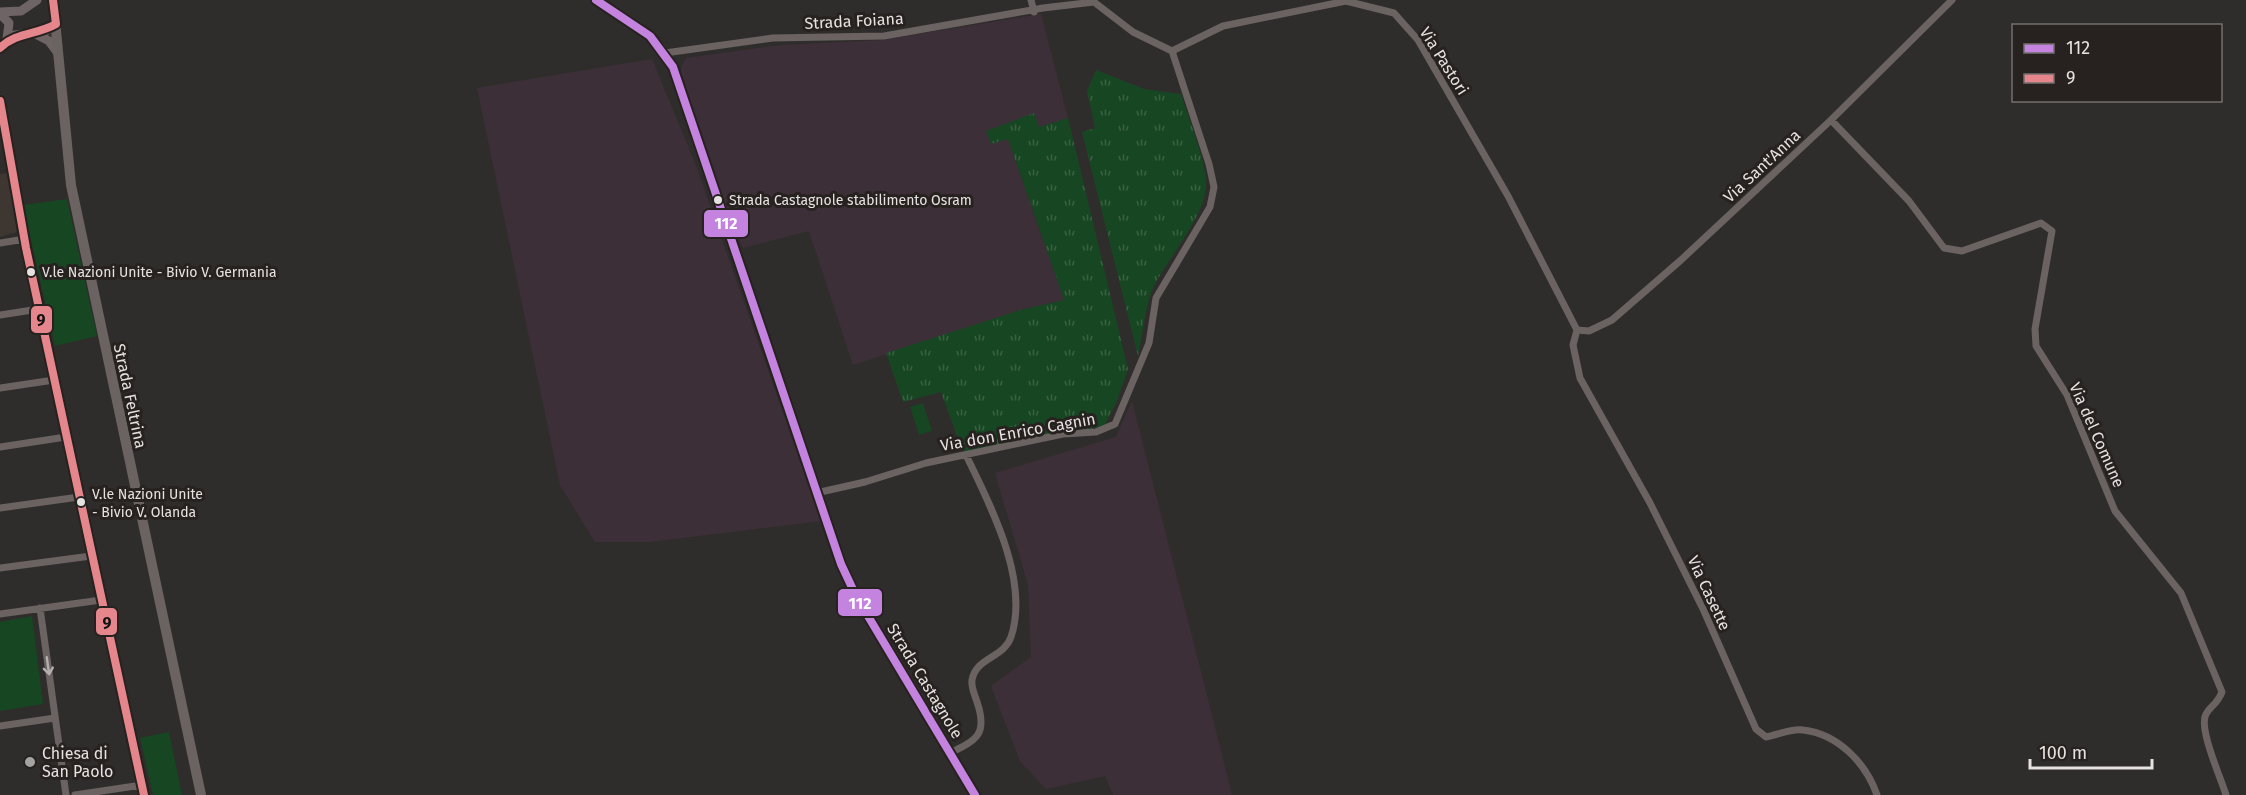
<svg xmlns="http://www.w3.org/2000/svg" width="2246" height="795" font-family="'Fira Sans',sans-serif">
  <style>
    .industrial { fill: #3d2f38 }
    .built { fill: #3e3631 }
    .grass { fill: url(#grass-tufts) }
    .park { fill: #174622 }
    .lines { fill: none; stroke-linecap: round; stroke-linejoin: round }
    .street { stroke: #6b6262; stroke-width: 7 }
    .secondary { stroke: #6e6465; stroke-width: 9 }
    .primary { stroke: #6b6362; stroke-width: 10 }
    .bus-1-casing { stroke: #272220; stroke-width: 12 }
    .bus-2-casing { stroke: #272220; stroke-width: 12 }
    .bus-1 { stroke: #c483df; stroke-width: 8 }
    .bus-2 { stroke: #e4868c; stroke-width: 8 }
    .oneway { stroke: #b4afae }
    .bus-dot { fill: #e5e2e1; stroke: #272220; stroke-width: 2 }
    .poi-dot { fill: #a5a3a1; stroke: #272220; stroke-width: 2 }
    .labels { text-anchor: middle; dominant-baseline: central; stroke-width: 6; stroke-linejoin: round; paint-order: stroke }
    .bus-label { font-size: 14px; fill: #e5e2e1; stroke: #272220; text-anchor: start }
    .street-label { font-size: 16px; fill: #e5e2e1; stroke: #272220 }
    .poi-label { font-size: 16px; fill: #e5e2e1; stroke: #272220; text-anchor: start }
    .line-badge { stroke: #272220; stroke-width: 2 }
    .badge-label { font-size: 16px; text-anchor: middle; font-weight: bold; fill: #fff }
    .pale-badge-label { font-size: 16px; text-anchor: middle; font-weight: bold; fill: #111 }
  </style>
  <defs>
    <pattern id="grass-tufts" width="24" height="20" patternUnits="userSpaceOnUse" patternTransform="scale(1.5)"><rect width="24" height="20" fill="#174622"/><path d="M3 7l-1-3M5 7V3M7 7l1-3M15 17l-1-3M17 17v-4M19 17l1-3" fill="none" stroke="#396042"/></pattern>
  </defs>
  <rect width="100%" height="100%" fill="#2f2d2b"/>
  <path class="industrial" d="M1041,14L1068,118L1039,128L1034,113L1008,139L1064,300L1020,310L853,365L809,231L743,248L726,211L681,73L682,65L686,58L781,45L883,40Z
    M652,59L695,163L821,521L649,542H595L560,485L477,88Z
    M1132,401L1213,719L1232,795H1113L1105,776L1046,789L1020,761L991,686L1031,657L1028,585L995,473L1116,437Z"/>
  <path class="built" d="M7,173L17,232L0,237V174Z"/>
  <path class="grass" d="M1096,70L1144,89L1181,94C1188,117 1208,166 1206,187C1204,218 1167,259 1153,288C1146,303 1142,338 1138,356L1082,132L1095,128L1087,91Z
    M1034,113L1039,127L1068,118L1128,369L1117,401L1104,426L966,455L959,442L941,392L903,402L886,353L1020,310L1064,300L1008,139L991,144L986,131Z"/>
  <path class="park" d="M67,199L97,336L55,346L23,205Z
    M923,403L932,431L919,435L910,407Z
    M32,616L43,704L0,711V622Z
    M169,732L182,795H153L140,738Z"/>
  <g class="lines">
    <path class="street" d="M1031,0L1034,12
      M1172,51L1223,26L1346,1L1394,13L1418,40L1508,196L1577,330
      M665,53L773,38L884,36L1043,8L1094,2L1133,32L1172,51
      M0,101L26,248L144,795
      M1831,120L1909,201L1944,248L1962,251L2041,223L2052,231L2035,329L2036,346L2067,395L2115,511L2181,593L2222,692C2217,705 2210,706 2206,714C2198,728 2221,778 2226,795
      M0,243L25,239
      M0,315L39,309
      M1577,330L1573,345L1580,378L1650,503L1704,611L1756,729L1766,737C1777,735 1792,728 1803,730C1838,734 1866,763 1877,795
      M1577,330L1589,331L1612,320L1681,260L1831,120L1952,0
      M0,388L54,380
      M0,447L66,437
      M816,493L865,482L926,463L1063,434L1096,432L1115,424L1149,343L1156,298L1210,207L1214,187L1209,164L1172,51
      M0,508L79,497
      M0,568L91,556
      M40,608L66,795
      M0,614L101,600
      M0,726L55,718
      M950,753C977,740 988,734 977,702C975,695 971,688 972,680C976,657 1004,658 1011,637C1030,580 990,505 966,455
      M75,795L142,785"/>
    <path class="secondary" d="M596,0C626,18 657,35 673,67L841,564L856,596L975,795
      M0,12L21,11L37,0
      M0,14L9,23L7,39
      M34,33L49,41L58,53
      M0,46L15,35L46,31L56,24"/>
    <path class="primary" d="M53,0L71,185L201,795"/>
    <defs>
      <path id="bus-1" d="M596,0L650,36L673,67L841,564L856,596L975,795"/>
      <path id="bus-2" d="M0,48C16,32 37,35 56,24L53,0
        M0,101L26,248L144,795"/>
    </defs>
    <use href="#bus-1" class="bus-1-casing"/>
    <use href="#bus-2" class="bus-2-casing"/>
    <use href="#bus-1" class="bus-1"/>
    <use href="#bus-2" class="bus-2"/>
  </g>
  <defs><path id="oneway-shaft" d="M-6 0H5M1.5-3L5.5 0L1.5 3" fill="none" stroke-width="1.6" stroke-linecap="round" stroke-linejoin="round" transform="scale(1.5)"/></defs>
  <use class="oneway" href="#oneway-shaft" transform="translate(48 666) rotate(82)"/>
  <g class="bus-dot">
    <circle cx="718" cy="200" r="5"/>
    <circle cx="31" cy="272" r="5"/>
    <circle cx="81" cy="502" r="5"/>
  </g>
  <circle class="poi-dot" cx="30" cy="762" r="6"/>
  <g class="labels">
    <g class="bus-label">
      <text x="729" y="200">Strada Castagnole stabilimento Osram</text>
      <text x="42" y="272">V.le Nazioni Unite - Bivio V. Germania</text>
      <text x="92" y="494">V.le Nazioni Unite<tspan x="92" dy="18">- Bivio V. Olanda</tspan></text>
    </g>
    <g class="street-label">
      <text transform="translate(854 21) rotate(-3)">Strada Foiana</text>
      <text transform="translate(1444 61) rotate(58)">Via Pastori</text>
      <text transform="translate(1762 166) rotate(-43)">Via Sant'Anna</text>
      <text transform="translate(130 396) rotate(78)">Strada Feltrina</text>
      <text transform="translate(1018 432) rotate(-10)">Via don Enrico Cagnin</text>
      <text transform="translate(2097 435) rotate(66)">Via del Comune</text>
      <text transform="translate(1709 593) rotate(65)">Via Casette</text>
      <text transform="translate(925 681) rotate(59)">Strada Castagnole</text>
    </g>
    <g class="poi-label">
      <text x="42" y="753">Chiesa di<tspan x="42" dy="18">San Paolo</tspan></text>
    </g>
  </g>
  <g class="line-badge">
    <rect x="703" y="209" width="46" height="29" rx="6" fill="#c483df"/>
    <rect x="30" y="305" width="23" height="29" rx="6" fill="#e4868c"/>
    <rect x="837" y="588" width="46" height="29" rx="6" fill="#c483df"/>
    <rect x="95" y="607" width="23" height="29" rx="6" fill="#e4868c"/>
  </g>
  <g class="badge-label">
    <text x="726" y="229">112</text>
    <text x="860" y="609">112</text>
  </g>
  <g class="pale-badge-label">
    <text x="41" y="325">9</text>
    <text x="107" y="628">9</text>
  </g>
  <rect x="2012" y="24" width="210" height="78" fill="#272220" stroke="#736f6d" stroke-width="1.5"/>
  <rect x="2024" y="44" width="30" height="9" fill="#c483df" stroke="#736f6d" stroke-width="1.5"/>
  <text x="2066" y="54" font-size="18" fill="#e5e2e1">112</text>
  <rect x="2024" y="74" width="30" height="9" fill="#e4868c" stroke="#736f6d" stroke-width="1.5"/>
  <text x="2066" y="84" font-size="18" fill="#e5e2e1">9</text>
  <path d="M2030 759v9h122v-9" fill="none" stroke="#e5e2e1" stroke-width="3"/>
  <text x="2039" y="759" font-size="18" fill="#e5e2e1" stroke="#272220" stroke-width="4.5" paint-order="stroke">100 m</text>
</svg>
